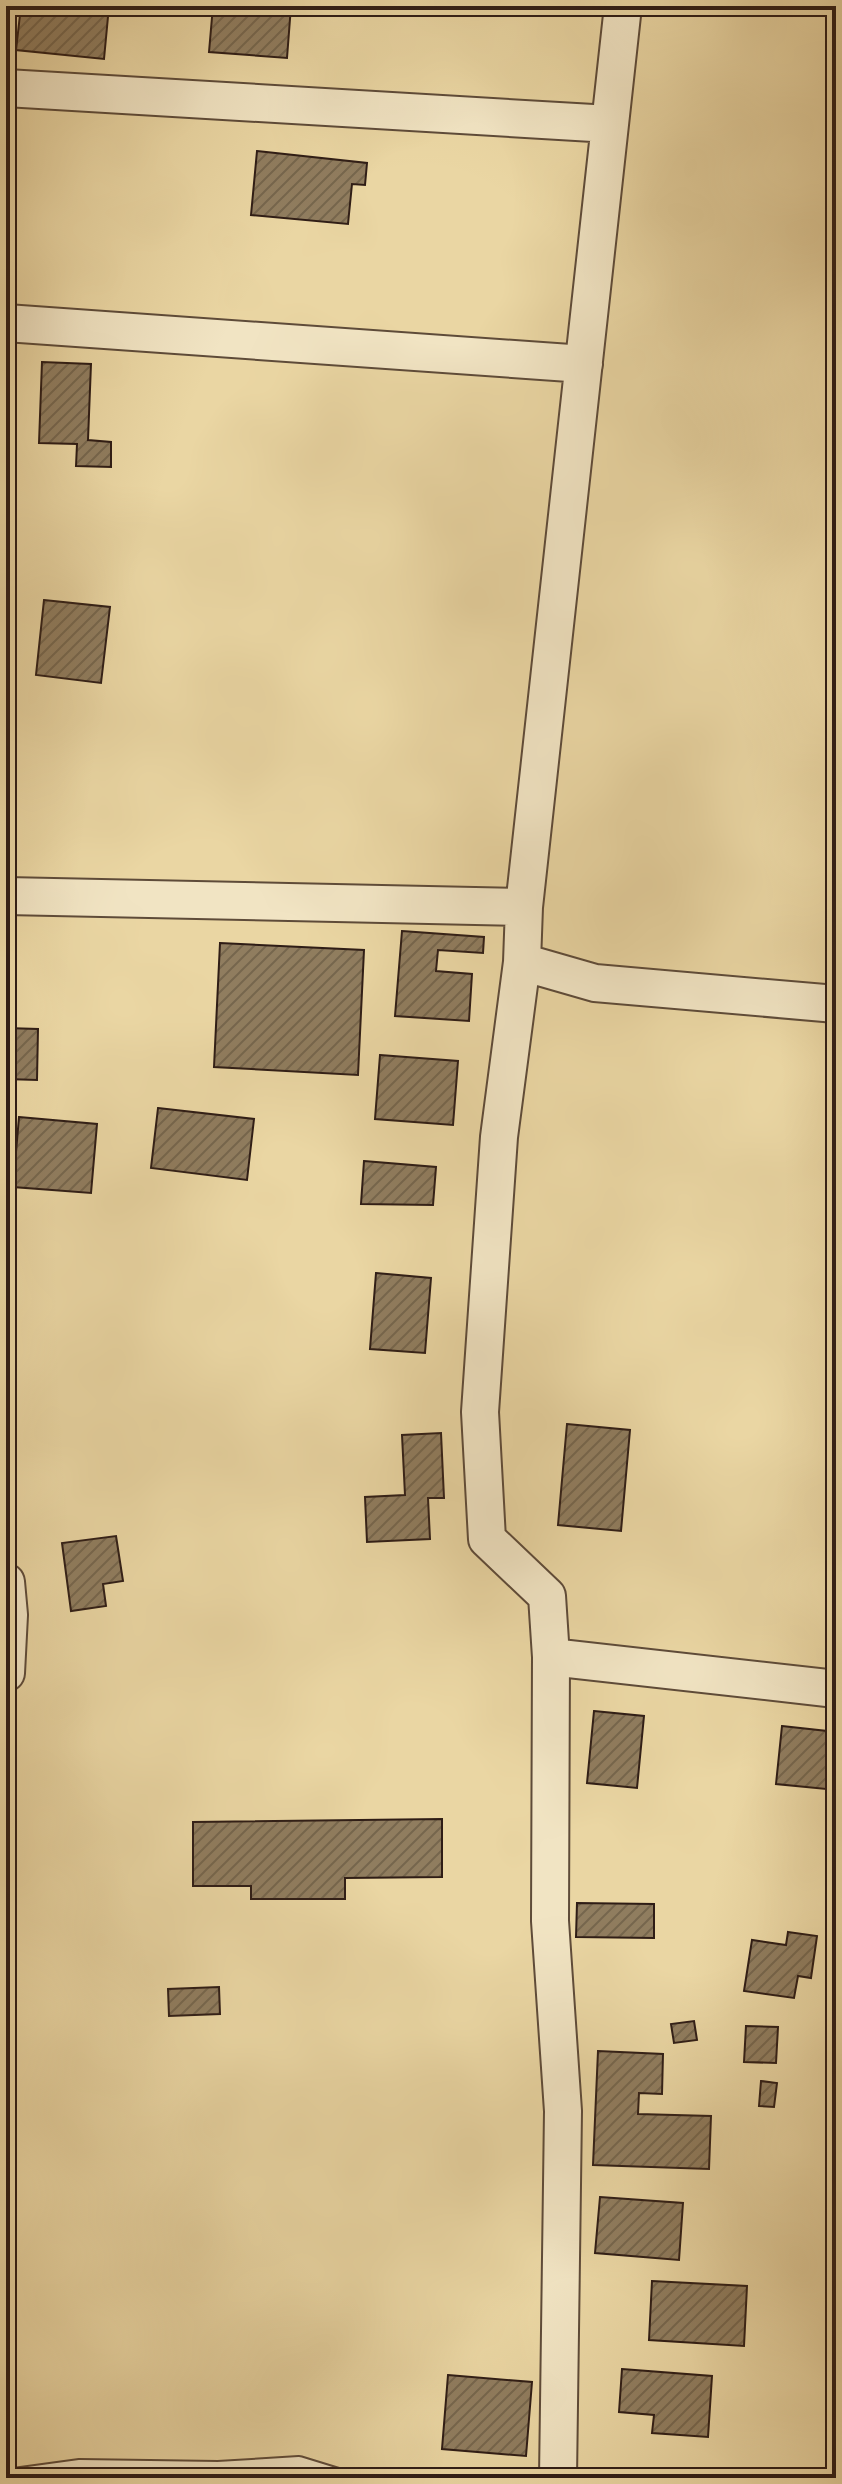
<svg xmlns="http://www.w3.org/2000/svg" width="842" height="2484" font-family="'IM FELL Great Primer',serif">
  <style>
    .building { fill: url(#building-hatch); stroke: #2f1d16; stroke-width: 2 }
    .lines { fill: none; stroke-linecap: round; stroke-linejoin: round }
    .lane-casing { stroke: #5e4b39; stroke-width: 22 }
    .street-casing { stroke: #5e4b39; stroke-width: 40 }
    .lane { stroke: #f1e4c3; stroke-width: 18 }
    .street { stroke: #f1e4c3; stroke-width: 36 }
  </style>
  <defs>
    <pattern id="building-hatch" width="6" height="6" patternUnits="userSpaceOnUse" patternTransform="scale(2)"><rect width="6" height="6" fill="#907d5f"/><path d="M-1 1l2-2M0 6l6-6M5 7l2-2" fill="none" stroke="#76664d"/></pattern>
  </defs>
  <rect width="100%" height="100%" fill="#ead6a3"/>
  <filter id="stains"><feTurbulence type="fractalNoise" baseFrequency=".0025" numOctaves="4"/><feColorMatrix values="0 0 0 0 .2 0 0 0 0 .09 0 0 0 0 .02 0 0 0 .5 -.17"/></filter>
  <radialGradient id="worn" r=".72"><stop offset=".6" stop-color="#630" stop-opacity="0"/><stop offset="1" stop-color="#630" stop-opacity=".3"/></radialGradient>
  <path class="building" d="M21,6H109L104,59L16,50Z
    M213,6H291L287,58L209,52Z
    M257,151L367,163L365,185L352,184L348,224L251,215Z
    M42,362L91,364L88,440L111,442V467L76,466L77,444L39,443Z
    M44,600L110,607L101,683L36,675Z
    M402,931L484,937L483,953L438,950L436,971L472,974L469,1021L395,1016Z
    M220,943L364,950L358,1075L214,1067Z
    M6,1028L38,1029L37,1080L6,1079Z
    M380,1055L458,1061L453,1125L375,1119Z
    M158,1108L254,1119L247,1180L151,1168Z
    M19,1117L97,1124L91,1193L13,1187Z
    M364,1161L436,1167L433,1205L361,1204Z
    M376,1273L431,1278L425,1353L370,1349Z
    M567,1424L630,1430L621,1531L558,1525Z
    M441,1433L444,1498H428L430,1539L367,1542L365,1497L405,1495L402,1435Z
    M116,1536L123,1581L103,1584L106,1606L71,1611L62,1543Z
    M594,1711L644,1716L637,1788L587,1783Z
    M782,1726L836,1732V1790L776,1784Z
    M442,1819V1877L345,1878V1899H251V1886H193V1822Z
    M577,1903L654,1904V1938L576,1937Z
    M788,1932L817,1936L811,1978L798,1976L794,1998L744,1991L752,1940L786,1945Z
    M219,1987L220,2014L169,2016L168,1989Z
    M694,2021L697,2040L674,2043L671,2024Z
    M746,2026L778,2027L776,2063L744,2062Z
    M598,2051L663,2054L662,2094L639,2093L638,2114L711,2116L709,2169L593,2165Z
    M761,2081L777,2083L774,2107L759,2106Z
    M600,2197L683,2203L679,2260L595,2253Z
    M652,2281L747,2286L744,2346L649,2340Z
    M622,2369L712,2376L708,2437L652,2433L654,2415L619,2412Z
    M448,2375L532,2382L526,2456L442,2449Z"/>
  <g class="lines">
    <defs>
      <path id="lane" d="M14,2478L80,2469L218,2471L299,2466L338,2478"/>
      <path id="street" d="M6,88L610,124
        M6,323L584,364
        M6,896L524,907
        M522,962L595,983L836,1004
        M6,1582L9,1615L6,1673
        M551,1657L836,1689
        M558,2478L563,2111L550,1921L551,1657L547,1596L487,1539L480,1412L499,1137L522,962L524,907L623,6"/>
    </defs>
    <use href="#lane" class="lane-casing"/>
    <use href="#street" class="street-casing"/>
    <use href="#lane" class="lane"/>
    <use href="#street" class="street"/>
  </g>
  <rect width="842" height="2484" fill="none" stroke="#ead6a3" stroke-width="32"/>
  <rect x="8" y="8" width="826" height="2468" fill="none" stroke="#2f1d16" stroke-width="4"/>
  <rect x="16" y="16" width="810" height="2452" fill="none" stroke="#2f1d16" stroke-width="2"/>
  <rect width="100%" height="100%" filter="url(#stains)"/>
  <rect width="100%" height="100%" fill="url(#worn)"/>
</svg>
